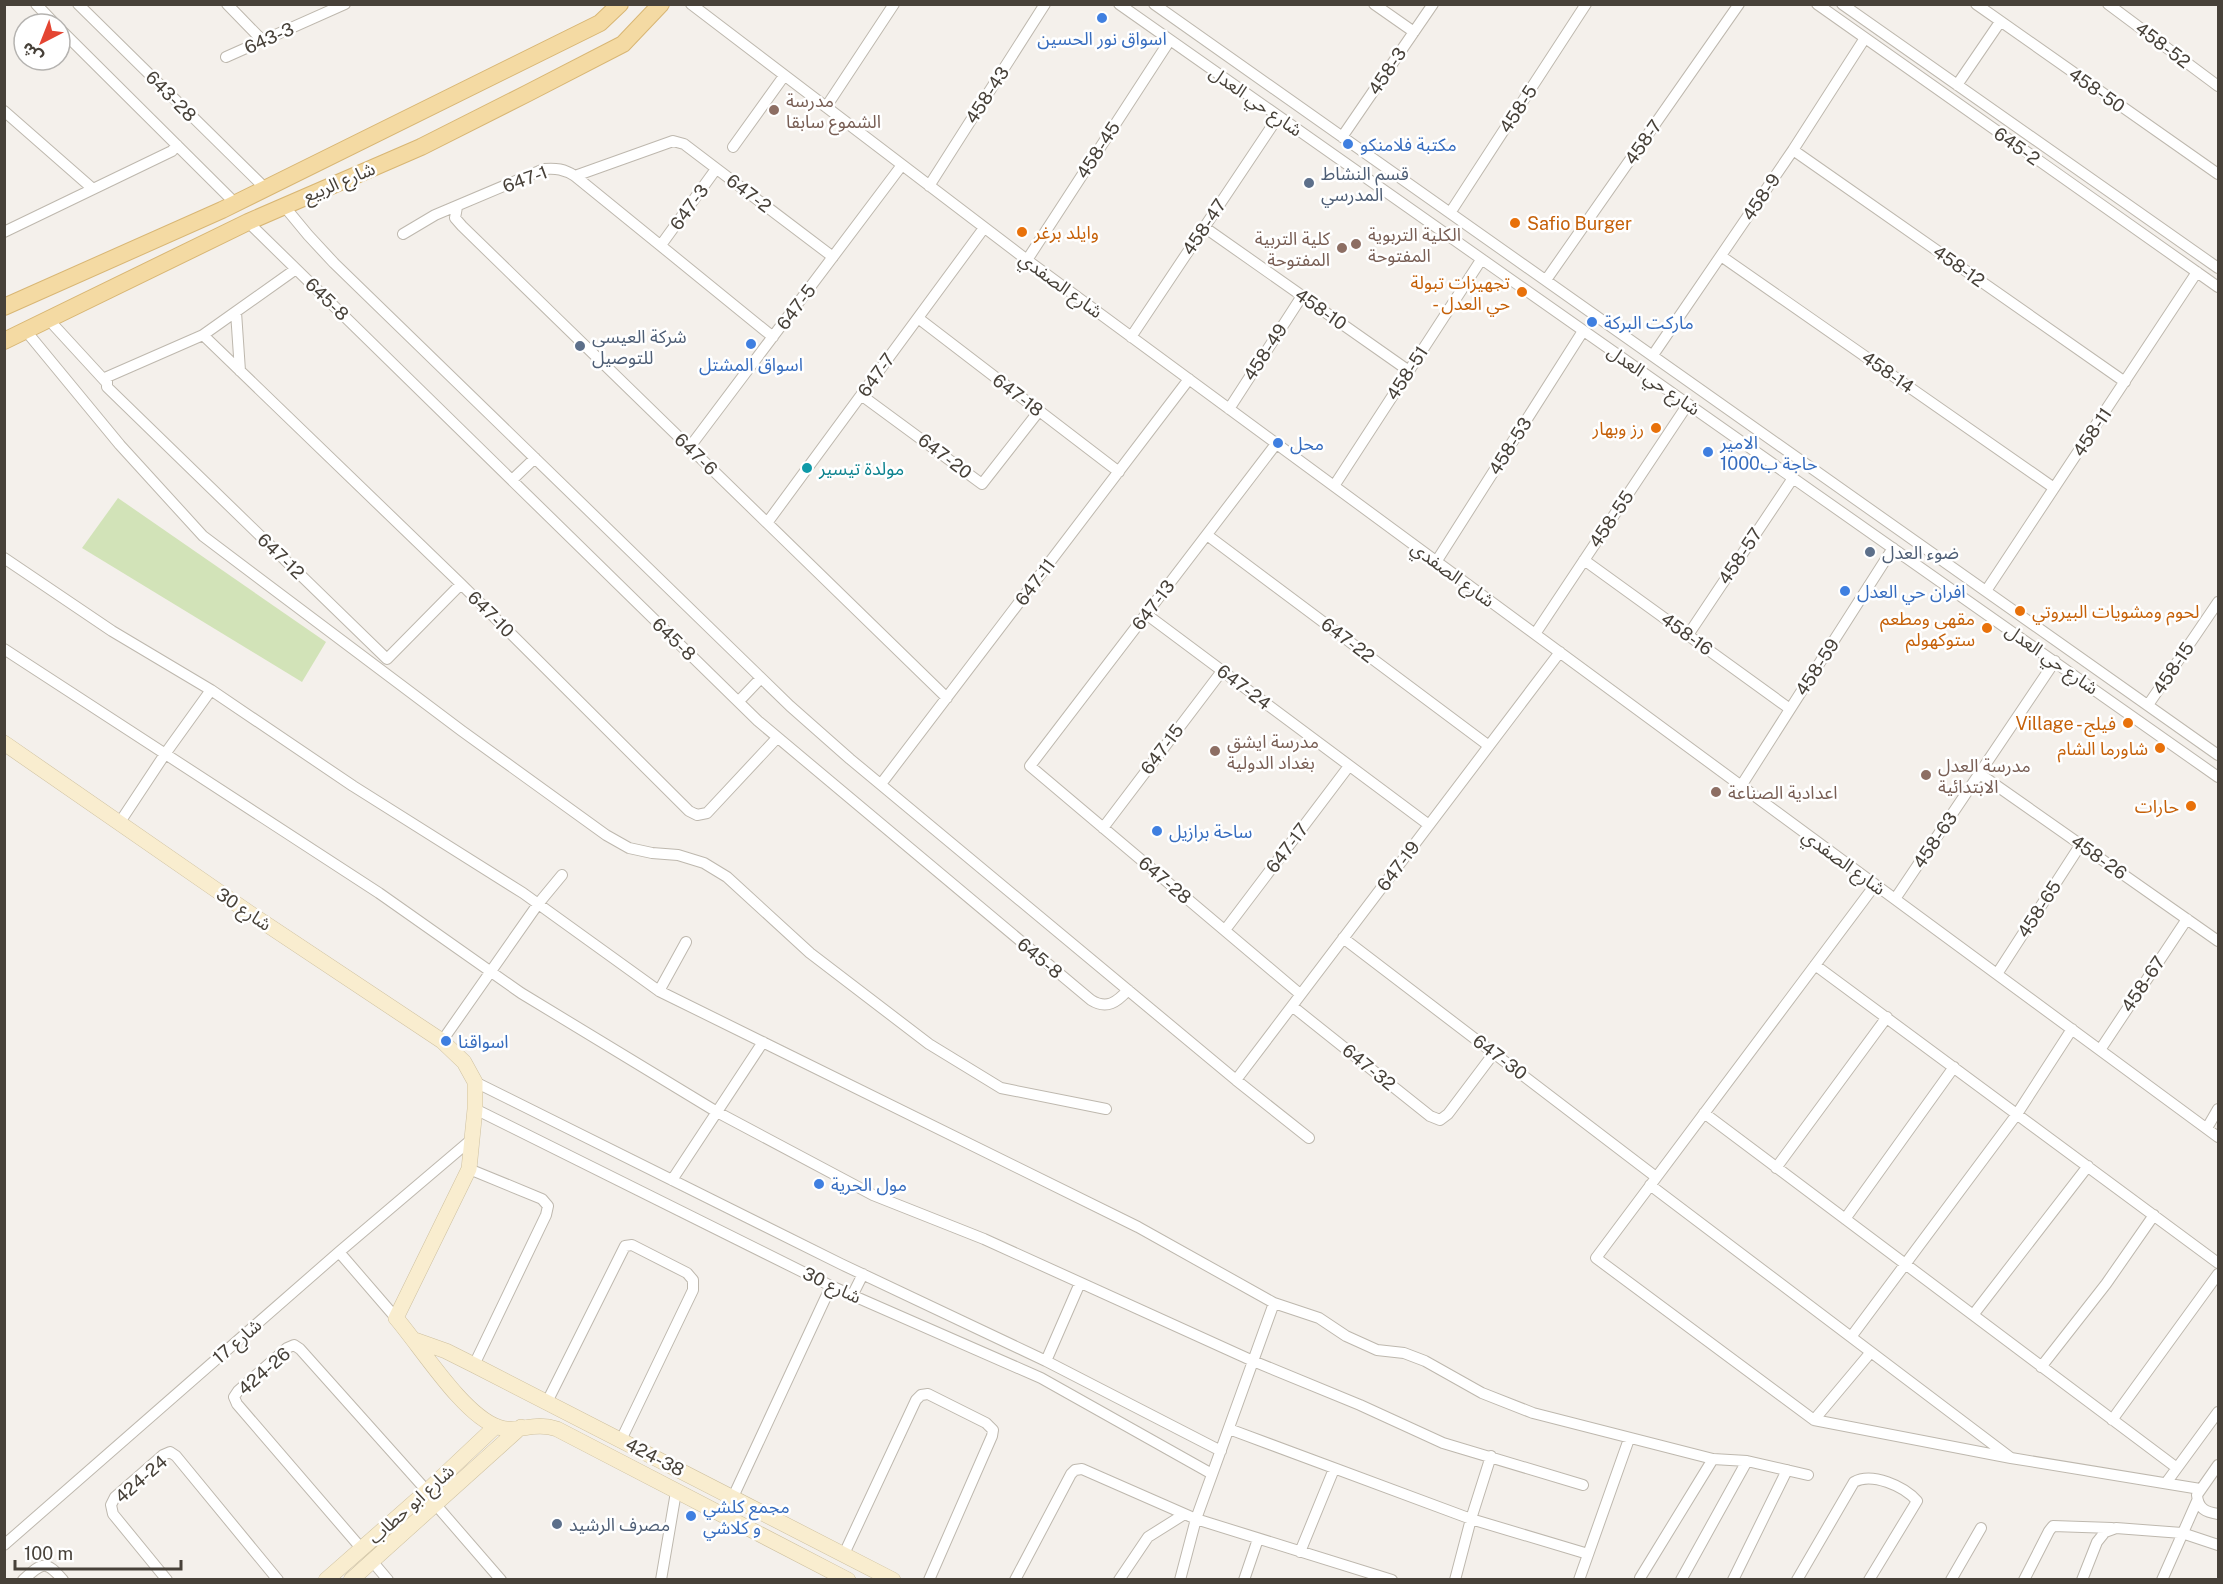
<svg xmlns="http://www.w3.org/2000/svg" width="2223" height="1584" font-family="'Public Sans','Noto Sans Arabic',sans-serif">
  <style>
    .green { fill: #d2e3b8 }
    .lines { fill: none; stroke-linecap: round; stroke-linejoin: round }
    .street-casing { stroke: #beb8ae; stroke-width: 12 }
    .secondary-casing { stroke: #cec09f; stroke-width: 16 }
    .primary-casing { stroke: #d8b674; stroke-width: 18 }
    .street { stroke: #fff; stroke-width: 10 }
    .secondary { stroke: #f9edcf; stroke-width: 15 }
    .primary { stroke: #f4daa3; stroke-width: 16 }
    .shop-dot { fill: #3f7fe0; stroke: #fff; stroke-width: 2 }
    .education-dot { fill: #8d6e63; stroke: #fff; stroke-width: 2 }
    .service-dot { fill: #5c6f8a; stroke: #fff; stroke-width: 2 }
    .food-dot { fill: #e8710a; stroke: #fff; stroke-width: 2 }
    .culture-dot { fill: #0f9aa8; stroke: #fff; stroke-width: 2 }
    .labels { text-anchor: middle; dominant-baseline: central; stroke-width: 5; stroke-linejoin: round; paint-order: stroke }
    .street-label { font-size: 18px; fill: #474139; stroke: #fff }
    .shop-label { font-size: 18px; fill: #366cbe; stroke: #fff; text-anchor: start }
    .education-label { font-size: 18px; fill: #785e54; stroke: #fff; text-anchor: start }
    .service-label { font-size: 18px; fill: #4e5e75; stroke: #fff; text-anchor: start }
    .food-label { font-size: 18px; fill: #c56008; stroke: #fff; text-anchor: end }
    .culture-label { font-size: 18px; fill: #0d838f; stroke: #fff; text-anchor: start }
  </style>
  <rect width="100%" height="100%" fill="#f4f0eb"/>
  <path class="green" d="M118,498L326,642L302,682L82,548Z"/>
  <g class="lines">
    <defs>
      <path id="street" d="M36,4L55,24
        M78,4L265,188
        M227,4L263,41
        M691,4L1027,260L2218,1137
        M1119,4L2218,777
        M1154,4L2218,755
        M1374,4L1414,32
        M1817,4L2218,287
        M1842,4L2218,268
        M1976,4L2218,174
        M2108,4L2218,86
        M60,29L235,203
        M226,57L345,4
        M1957,85L2000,22
        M826,107L894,4
        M4,111L93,189
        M1342,137L1433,4
        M733,147L784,76
        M1793,150L2125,382
        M575,176L773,337
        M929,186L1045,4
        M284,206L308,235L334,263L790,706L850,759L1236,1080L1309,1138
        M457,207L455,218L462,226L947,698
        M1450,213L1586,4
        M248,222L758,721L1091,1000C1107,1010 1117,1002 1128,990
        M1204,227L1409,371
        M4,232L172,151L177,145
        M403,234L435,215L544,169C556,168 564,169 575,176L673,141L684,144L833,257
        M661,245L716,169
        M1721,256L2054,488
        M1027,260L1170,40
        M296,269L203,335L107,377V387L387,659L461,584
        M1546,280L1739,4
        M236,312L240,371
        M918,318L1119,472
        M49,320L106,382
        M26,331L120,445L203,536L462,731L606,835L629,848L652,853L678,855L704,863L727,877L810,953L929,1044L1001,1088L1106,1109
        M203,335L461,584L689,811L697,815L707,813L777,738
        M1131,337L1278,117
        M1653,355L1793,150L1865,38
        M861,395L982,484L1039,411
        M1229,409L1302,296
        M1276,444L1030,766L1300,994
        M689,448L902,165
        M512,480L535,458
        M1334,486L1481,260
        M767,523L984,228
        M1207,535L1489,746
        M4,558L112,631L211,690L353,786L523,893L659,991L1138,1227L1274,1303L1319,1318L1346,1336L1377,1350L1404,1353L1425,1361L1482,1393L1533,1413L1713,1459L1747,1461L1808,1475
        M1584,560L1790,709
        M1436,562L1583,331
        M1986,591L2197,272
        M1146,614L1429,825
        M1535,634L1688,404
        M1688,635L1793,478
        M4,649L379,893L521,993L717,1112L873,1195L984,1239L1253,1361L1360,1405L1443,1443L1583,1485
        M739,701L761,678
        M2148,705L2218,602
        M1980,774L2218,941
        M881,784L1189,379
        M1741,786L1893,548
        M120,822L165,754L211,690
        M1103,828L1222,671
        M1895,899L2055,661
        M1225,930L1349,766
        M1343,938L1656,1177
        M1815,965L2218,1263
        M1997,974L2081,844
        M659,991L686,942
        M1292,1006L1430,1116L1440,1120L1448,1114L1494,1053
        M442,1041L538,904L562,875
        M2100,1050L2187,919
        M1236,1080L1560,652
        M475,1082L841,1264L1046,1361L1221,1451
        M475,1109L831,1286L1041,1378L1212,1474
        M1704,1113L2177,1468
        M2207,1128L2218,1109
        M1776,1168L1887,1017
        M469,1169L542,1199L548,1206L546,1215L474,1365
        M672,1180L763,1042
        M1650,1185L2011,1458
        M1845,1219L1954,1067
        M339,1252L396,1318
        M852,1296L863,1274
        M1973,1315L2088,1166
        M1851,1337L2017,1114L2072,1029
        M1871,1352L1814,1420L1596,1258L1875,885
        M1046,1361L1080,1283
        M2041,1367L2106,1284L2154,1215
        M547,1402L625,1246L632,1245L687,1273L693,1280V1290L621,1440
        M1814,1420L2011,1458L2200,1489
        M2112,1420L2218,1274
        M1229,1429L1471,1519L1588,1554
        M2218,1465L2197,1495C2198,1509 2206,1512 2218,1514
        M2166,1483L2218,1412
        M733,1497L831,1286
        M436,1505L501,1580
        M4,1545L339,1252L472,1139
        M361,1548L237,1404L234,1397L238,1391L287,1348L294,1345L300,1349L427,1491
        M1300,1552L1334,1469
        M844,1554L916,1400L921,1395L928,1394L986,1423L993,1430L992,1436L929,1580
        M372,1561L388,1580
        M1640,1578L1713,1459
        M23,1580C42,1563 45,1559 63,1580
        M167,1580L113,1514L111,1505L115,1497L163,1455L170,1452L176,1456L278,1580
        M661,1580L676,1492
        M1015,1580L1071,1474L1075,1470L1082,1469L1196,1519L1392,1580
        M1119,1580L1148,1537L1183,1515
        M1180,1580L1196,1519L1274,1303
        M1244,1580L1258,1539
        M1455,1580L1471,1519L1491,1456
        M1579,1580L1629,1439
        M1681,1580L1747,1461
        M1733,1580L1787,1470
        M1797,1580L1854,1482C1872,1472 1904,1486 1917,1501L1869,1580
        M1951,1580L1981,1528
        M2024,1580L2049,1531L2053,1526L2112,1528
        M2082,1580L2097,1542L2105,1532L2116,1528L2182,1533L2218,1545
        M2162,1580L2197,1501"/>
      <path id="secondary" d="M4,743L248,912L442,1041L464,1062L475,1082V1109L469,1169L396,1318C421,1347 463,1415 498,1427C517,1434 533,1421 557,1429L848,1580
        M415,1340L446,1351L474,1365L893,1580
        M326,1580L427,1491L496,1426
        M351,1580L521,1427"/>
      <path id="primary" d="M4,307L222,210L600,23L620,4
        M4,341L248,222L421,147L528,93L623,44L661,4"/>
    </defs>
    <use href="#street" class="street-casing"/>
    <use href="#secondary" class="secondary-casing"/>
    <use href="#primary" class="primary-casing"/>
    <use href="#street" class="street"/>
    <use href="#secondary" class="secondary"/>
    <use href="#primary" class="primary"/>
  </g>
  <g class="shop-dot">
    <circle cx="1102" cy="18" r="6"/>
    <circle cx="1348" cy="144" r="6"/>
    <circle cx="1592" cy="322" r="6"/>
    <circle cx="751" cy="344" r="6"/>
    <circle cx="1278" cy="443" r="6"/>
    <circle cx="1708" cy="452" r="6"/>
    <circle cx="1845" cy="591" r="6"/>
    <circle cx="1157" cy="831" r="6"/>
    <circle cx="446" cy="1041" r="6"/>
    <circle cx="819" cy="1184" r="6"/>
    <circle cx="691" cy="1516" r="6"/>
  </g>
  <g class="education-dot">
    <circle cx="774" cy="110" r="6"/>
    <circle cx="1356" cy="244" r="6"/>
    <circle cx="1342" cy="248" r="6"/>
    <circle cx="1215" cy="751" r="6"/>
    <circle cx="1926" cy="775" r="6"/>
    <circle cx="1716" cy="792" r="6"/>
  </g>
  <g class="service-dot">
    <circle cx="1309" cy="183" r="6"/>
    <circle cx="580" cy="346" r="6"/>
    <circle cx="1870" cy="552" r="6"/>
    <circle cx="557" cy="1524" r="6"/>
  </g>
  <g class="food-dot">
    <circle cx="1515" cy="223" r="6"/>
    <circle cx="1022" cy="232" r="6"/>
    <circle cx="1522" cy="292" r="6"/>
    <circle cx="1656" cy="428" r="6"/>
    <circle cx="2020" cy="611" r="6"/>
    <circle cx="1987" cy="628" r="6"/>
    <circle cx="2128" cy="723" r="6"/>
    <circle cx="2160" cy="748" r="6"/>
    <circle cx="2191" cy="806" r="6"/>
  </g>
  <circle class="culture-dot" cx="807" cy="468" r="6"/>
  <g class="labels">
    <g class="street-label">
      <text transform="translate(269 38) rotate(-24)">643-3</text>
      <text transform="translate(2163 45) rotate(37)">458-52</text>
      <text transform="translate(1387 71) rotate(-56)">458-3</text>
      <text transform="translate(2097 90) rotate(35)">458-50</text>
      <text transform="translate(987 95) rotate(-57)">458-43</text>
      <text transform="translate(171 96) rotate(45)">643-28</text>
      <text transform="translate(1256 101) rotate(35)">شارع حي العدل</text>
      <text transform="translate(1518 109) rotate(-57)">458-5</text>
      <text transform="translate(1643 142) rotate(-55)">458-7</text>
      <text transform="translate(2017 146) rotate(35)">645-2</text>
      <text transform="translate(1098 150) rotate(-57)">458-45</text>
      <text transform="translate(525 179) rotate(-20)">647-1</text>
      <text transform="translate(339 182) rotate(-23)">شارع الربيع</text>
      <text transform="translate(749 193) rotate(37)">647-2</text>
      <text transform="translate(1761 197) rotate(-56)">458-9</text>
      <text transform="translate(689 207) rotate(-54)">647-3</text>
      <text transform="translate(1204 227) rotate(-56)">458-47</text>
      <text transform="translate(1959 266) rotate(35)">458-12</text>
      <text transform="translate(1061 285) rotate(36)">شارع الصفدي</text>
      <text transform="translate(327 299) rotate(44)">645-8</text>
      <text transform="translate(796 307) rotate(-53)">647-5</text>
      <text transform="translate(1321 309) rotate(35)">458-10</text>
      <text transform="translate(1265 352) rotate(-57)">458-49</text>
      <text transform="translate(1888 372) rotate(35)">458-14</text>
      <text transform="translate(1407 373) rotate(-57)">458-51</text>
      <text transform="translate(876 375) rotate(-54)">647-7</text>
      <text transform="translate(1654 380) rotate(35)">شارع حي العدل</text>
      <text transform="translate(1018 395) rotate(37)">647-18</text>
      <text transform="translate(2092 432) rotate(-56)">458-11</text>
      <text transform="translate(1510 446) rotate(-58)">458-53</text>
      <text transform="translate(696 454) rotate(44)">647-6</text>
      <text transform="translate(945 456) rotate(37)">647-20</text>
      <text transform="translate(1611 519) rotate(-56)">458-55</text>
      <text transform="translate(281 556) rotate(44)">647-12</text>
      <text transform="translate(1740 556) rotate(-56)">458-57</text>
      <text transform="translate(1453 574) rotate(36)">شارع الصفدي</text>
      <text transform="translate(1035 582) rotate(-53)">647-11</text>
      <text transform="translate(1153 605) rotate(-53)">647-13</text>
      <text transform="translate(491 614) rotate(45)">647-10</text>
      <text transform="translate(1687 634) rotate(36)">458-16</text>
      <text transform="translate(674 639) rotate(44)">645-8</text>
      <text transform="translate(1348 640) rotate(37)">647-22</text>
      <text transform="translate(2052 659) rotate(35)">شارع حي العدل</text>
      <text transform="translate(1817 667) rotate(-57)">458-59</text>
      <text transform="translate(2173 668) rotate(-56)">458-15</text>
      <text transform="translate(1244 687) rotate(37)">647-24</text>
      <text transform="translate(1162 749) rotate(-53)">647-15</text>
      <text transform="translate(1935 840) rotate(-56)">458-63</text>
      <text transform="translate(1287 848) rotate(-53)">647-17</text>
      <text transform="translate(2099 857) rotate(35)">458-26</text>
      <text transform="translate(1844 862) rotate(36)">شارع الصفدي</text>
      <text transform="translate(1398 866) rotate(-53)">647-19</text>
      <text transform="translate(1165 880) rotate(40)">647-28</text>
      <text transform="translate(244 909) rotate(34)">شارع 30</text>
      <text transform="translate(2039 909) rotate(-57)">458-65</text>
      <text transform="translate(1040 958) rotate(40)">645-8</text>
      <text transform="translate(2143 984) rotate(-56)">458-67</text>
      <text transform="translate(1500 1057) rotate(37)">647-30</text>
      <text transform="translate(1369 1067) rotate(39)">647-32</text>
      <text transform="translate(832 1285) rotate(25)">شارع 30</text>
      <text transform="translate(237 1341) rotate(-41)">شارع 17</text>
      <text transform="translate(264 1371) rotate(-41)">424-26</text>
      <text transform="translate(655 1457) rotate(27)">424-38</text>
      <text transform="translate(141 1479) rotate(-41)">424-24</text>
      <text transform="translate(411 1504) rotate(-42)">شارع ابو حطاب</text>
    </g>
    <g class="shop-label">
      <text x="1102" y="38" text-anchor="middle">اسواق نور الحسين</text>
      <text x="1360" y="144">مكتبة فلامنكو</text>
      <text x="1604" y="322">ماركت البركة</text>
      <text x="751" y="364" text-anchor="middle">اسواق المشتل</text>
      <text x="1720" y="442">الامير<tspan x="1720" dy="21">حاجة ب1000</tspan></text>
      <text x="1290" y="443">محل</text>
      <text x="1857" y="591">افران حي العدل</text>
      <text x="1169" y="831">ساحة برازيل</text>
      <text x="458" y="1041">اسواقنا</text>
      <text x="831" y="1184">مول الحرية</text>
      <text x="703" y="1506">مجمع كلشي<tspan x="703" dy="21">و كلاشي</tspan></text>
    </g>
    <g class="education-label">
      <text x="786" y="100">مدرسة<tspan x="786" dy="21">الشموع سابقا</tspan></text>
      <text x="1368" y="234">الكلية التربوية<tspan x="1368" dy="21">المفتوحة</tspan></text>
      <text x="1330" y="238" text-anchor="end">كلية التربية<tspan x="1330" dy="21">المفتوحة</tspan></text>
      <text x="1227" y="741">مدرسة ايشق<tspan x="1227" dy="21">بغداد الدولية</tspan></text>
      <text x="1938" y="765">مدرسة العدل<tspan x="1938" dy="21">الابتدائية</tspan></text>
      <text x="1728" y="792">اعدادية الصناعة</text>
    </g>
    <g class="service-label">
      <text x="1321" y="173">قسم النشاط<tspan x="1321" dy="21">المدرسي</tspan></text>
      <text x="592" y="336">شركة العيسى<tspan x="592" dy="21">للتوصيل</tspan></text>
      <text x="1882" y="552">ضوء العدل</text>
      <text x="569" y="1524">مصرف الرشيد</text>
    </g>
    <g class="food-label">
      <text x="1527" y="223" text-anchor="start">Safio Burger</text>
      <text x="1034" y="232" text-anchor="start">وايلد برغر</text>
      <text x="1510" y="282">تجهيزات تبولة<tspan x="1510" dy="21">- حي العدل</tspan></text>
      <text x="1644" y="428">رز وبهار</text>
      <text x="2032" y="611" text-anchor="start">لحوم ومشويات البيروتي</text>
      <text x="1975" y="618">مقهى ومطعم<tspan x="1975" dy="21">ستوكهولم</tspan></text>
      <text x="2116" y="723">Village - فيلج</text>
      <text x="2148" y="748">شاورما الشام</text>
      <text x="2179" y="806">حارات</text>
    </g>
    <g class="culture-label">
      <text x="819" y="468">مولدة تيسير</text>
    </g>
  </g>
  <rect width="2223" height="1584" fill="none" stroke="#474139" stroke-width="12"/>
  <g transform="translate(42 42) rotate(222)"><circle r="28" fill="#ffffff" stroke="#b5b3b0" stroke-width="1.5"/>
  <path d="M0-4.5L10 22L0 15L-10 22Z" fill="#e44532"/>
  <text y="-9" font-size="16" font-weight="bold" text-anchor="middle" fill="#474139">ش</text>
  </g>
  <path d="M15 1560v9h166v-9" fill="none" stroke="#474139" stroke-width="3"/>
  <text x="24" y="1560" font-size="18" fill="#474139" stroke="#ffffff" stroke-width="4.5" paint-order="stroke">100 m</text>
</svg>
